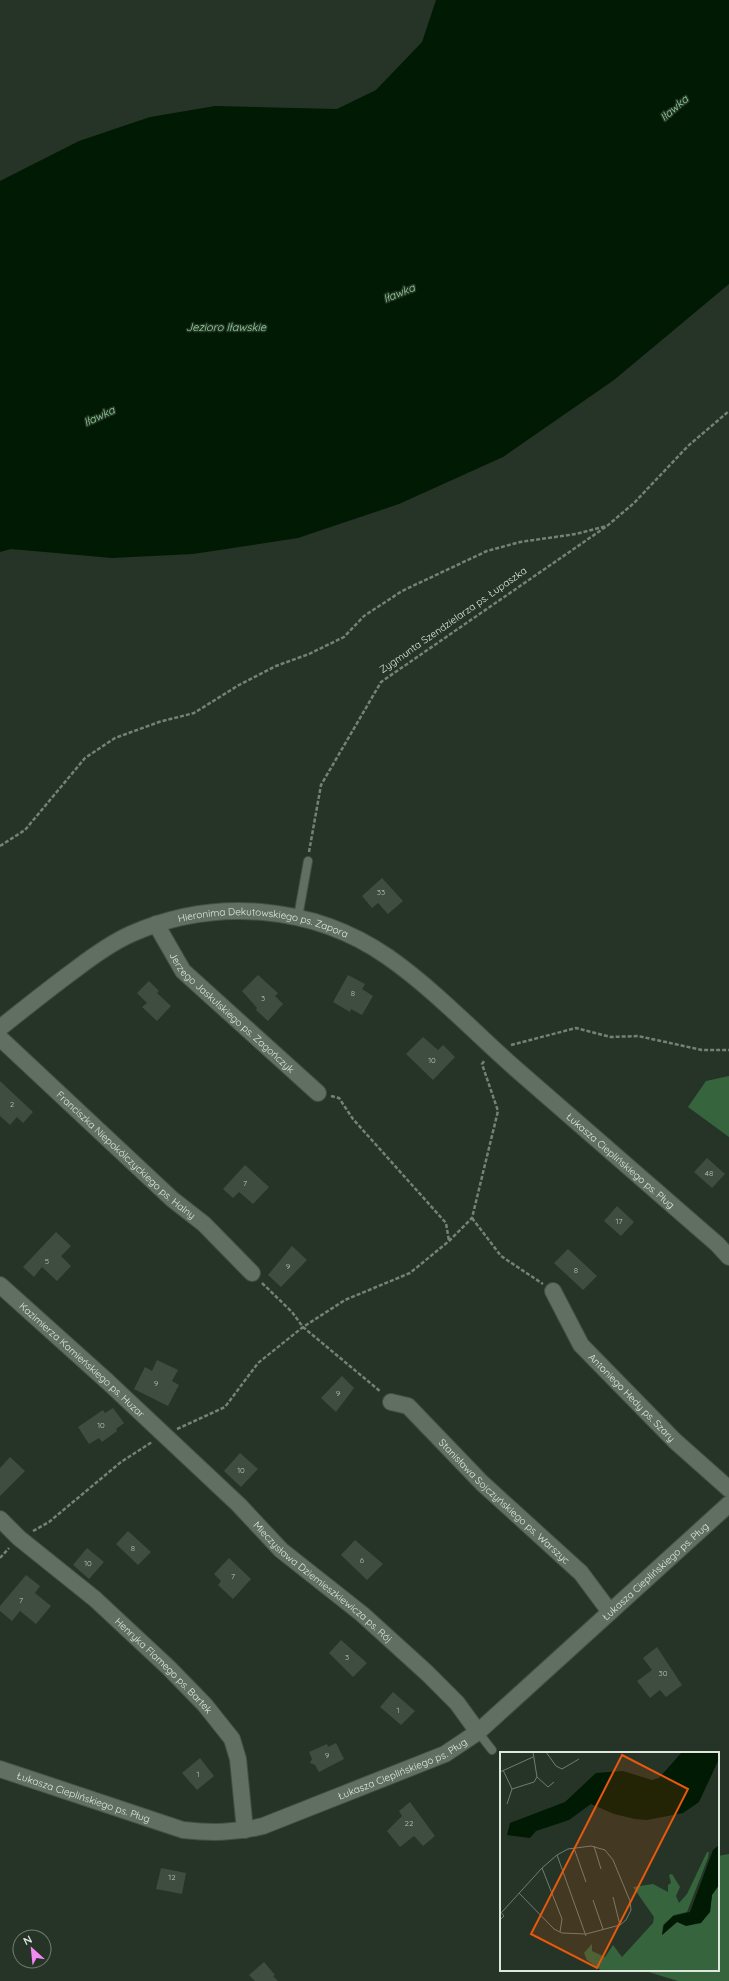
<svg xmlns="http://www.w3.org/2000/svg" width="729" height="1981" font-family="Quicksand,sans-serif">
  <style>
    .green { fill: #36643d }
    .water { fill: #001a04 }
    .building { fill: #3e4d3f }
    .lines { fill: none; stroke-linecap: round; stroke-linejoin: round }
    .service-casing { stroke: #445046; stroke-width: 10 }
    .minor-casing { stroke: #445046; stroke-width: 18 }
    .path { stroke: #758176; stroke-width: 2.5; stroke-dasharray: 4 2; stroke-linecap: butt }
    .service { stroke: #606f61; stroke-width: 8 }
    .minor { stroke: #606f61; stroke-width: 16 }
    .labels { text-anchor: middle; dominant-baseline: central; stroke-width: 3; stroke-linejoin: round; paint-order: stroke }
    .number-label { font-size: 8px; fill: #b6c0b6 }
    .street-label { font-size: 10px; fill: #dee7de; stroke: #263427 }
    .water-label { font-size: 11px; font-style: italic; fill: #8dda96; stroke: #263427 }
    .inset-road { fill: none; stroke: #707c70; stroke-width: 1 }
    .view { fill: #e8590c; fill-opacity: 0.15; stroke: #e8590c; stroke-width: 2 }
    .inset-edge { fill: none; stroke: #dee7de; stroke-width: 2 }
  </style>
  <rect width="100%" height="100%" fill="#263427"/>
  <path class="green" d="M729,1076V1137L688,1107L706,1081Z
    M729,1854V1981H678L642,1970H718V1856Z"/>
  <path class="water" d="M436,0H729V284L614,380L503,457L399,504L298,538L193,554L112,558L11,549L0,552V181L79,141L150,117L215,106L337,109L376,90L422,42Z"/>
  <path class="building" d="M382,878L403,901L388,914L378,903L372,908L362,896Z
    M258,975L278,993L275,996L283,1004L268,1021L256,1010L257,1008L242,991Z
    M348,975L365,984L362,989L373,996L362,1015L351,1009L350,1012L333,1002Z
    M149,981L159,991L157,993L171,1006L157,1021L142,1007L147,1003L137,993Z
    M423,1037L438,1050L443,1045L455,1057L433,1080L406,1054Z
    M0,1081L33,1112L23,1123L17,1117L10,1125L0,1116Z
    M707,1158L725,1174L712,1188L694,1172Z
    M245,1165L269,1187L253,1204L239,1192L233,1198L223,1189Z
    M617,1206L634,1222L621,1236L604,1221Z
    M56,1232L71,1246L61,1256L71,1266L57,1281L42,1267L34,1277L23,1267Z
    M292,1246L307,1260L281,1287L268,1275Z
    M568,1249L597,1276L583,1290L554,1263Z
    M157,1360L178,1370L172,1381L179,1385L168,1406L134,1389L145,1367L152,1371Z
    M342,1376L354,1388L336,1412L321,1398Z
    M113,1408L124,1423L116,1429L117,1431L102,1442L99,1438L89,1444L78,1427L103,1410L105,1413Z
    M240,1453L258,1469L241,1487L224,1471Z
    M10,1457L25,1471L0,1496V1468Z
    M128,1531L151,1552L138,1565L116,1544Z
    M355,1540L383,1564L367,1580L341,1555Z
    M87,1548L104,1562L89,1579L73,1565Z
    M229,1558L251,1579L233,1599L218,1585L221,1581L214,1574Z
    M26,1575L40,1586L35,1593L51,1606L36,1624L20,1611L12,1621L0,1611V1606Z
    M341,1640L367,1663L353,1677L329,1653Z
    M657,1647L682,1685L666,1697L660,1690L650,1698L637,1681L652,1670L643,1658Z
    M393,1692L415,1711L401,1725L380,1707Z
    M336,1743L344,1759L319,1772L315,1765L310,1763L312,1759L309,1752L327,1744L328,1747Z
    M200,1758L214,1776L197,1790L182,1773Z
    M410,1802L435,1836L423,1846L414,1836L400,1847L387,1831L402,1816L399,1811Z
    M161,1868L186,1873L182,1894L156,1889Z
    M264,1962L275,1975L273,1976L278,1981H255L249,1975Z"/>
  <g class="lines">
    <defs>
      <path id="service" d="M298,917L308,861
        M478,1732L492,1750"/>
      <g id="minor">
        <path id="s1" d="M156,924L183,971L318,1093"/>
        <path id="s2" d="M0,1028C25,1008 50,988 76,969C93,956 111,943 131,934C215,897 313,905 388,957C435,990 474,1032 516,1069C583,1128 650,1186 717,1244L729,1257"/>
        <path id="s3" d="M0,1038L172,1199L204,1224L252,1273"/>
        <path id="s4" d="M0,1285L108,1382L239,1505L281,1550L362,1614L427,1673L457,1703L478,1732"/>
        <path id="s5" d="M553,1291L581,1345L675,1441L729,1489"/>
        <path id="s6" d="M391,1402L408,1406L482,1483L581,1573L610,1612"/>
        <path id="s7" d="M0,1519L19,1538L95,1599L169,1668L205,1705L232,1739L238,1759L245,1830"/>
        <path id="s8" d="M0,1769L183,1830C211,1833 235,1833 263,1826L445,1754L478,1732L729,1504"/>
      </g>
    </defs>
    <use href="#service" class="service-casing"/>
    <use href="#minor" class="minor-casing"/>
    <path class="path" d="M0,846L25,830L85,758L115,738L159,722L194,713L239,685L276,666L309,654L344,637L364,616L402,591L487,551L520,542L576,534L607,526
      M309,852L321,785L381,682L607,526L634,503L688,446L729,411
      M511,1045L576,1028L611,1037L638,1036L702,1050H729
      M331,1096L339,1098L353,1119L446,1223L449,1241
      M472,1218L501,1256L543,1284
      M262,1283L292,1312L303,1327L381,1392
      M177,1429L225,1407L258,1363L303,1327L345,1300L410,1273L449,1241L472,1218L498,1111L482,1064L485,1060
      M33,1531L49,1522L121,1462L152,1442
      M0,1558L9,1548"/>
    <use href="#service" class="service"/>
    <use href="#minor" class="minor"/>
  </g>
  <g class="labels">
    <g class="number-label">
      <text x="381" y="892">33</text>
      <text x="353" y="993">8</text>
      <text x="263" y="998">3</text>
      <text x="432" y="1060">10</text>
      <text x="12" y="1104">2</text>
      <text x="709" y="1173">48</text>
      <text x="245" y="1183">7</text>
      <text x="619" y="1221">17</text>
      <text x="47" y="1261">5</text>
      <text x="288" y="1266">9</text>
      <text x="576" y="1270">8</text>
      <text x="156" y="1383">9</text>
      <text x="338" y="1393">9</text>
      <text x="101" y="1425">10</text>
      <text x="241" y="1470">10</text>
      <text x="133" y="1548">8</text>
      <text x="362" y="1560">6</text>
      <text x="88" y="1563">10</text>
      <text x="233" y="1576">7</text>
      <text x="21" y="1600">7</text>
      <text x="347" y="1657">3</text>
      <text x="663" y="1673">30</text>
      <text x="398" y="1710">1</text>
      <text x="327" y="1755">9</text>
      <text x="198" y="1774">1</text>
      <text x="409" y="1823">22</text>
      <text x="172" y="1877">12</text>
    </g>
    <g class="street-label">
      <text transform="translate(453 620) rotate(-35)">Zygmunta Szendzielarza ps. Łupaszka</text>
      <text stroke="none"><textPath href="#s2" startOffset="298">Hieronima Dekutowskiego ps. Zapora</textPath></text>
      <text stroke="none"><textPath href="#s1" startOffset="118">Jerzego Jaskulskiego ps. Zagończyk</textPath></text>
      <text stroke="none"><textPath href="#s3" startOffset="172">Franciszka Niepokólczyckiego ps. Halny</textPath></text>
      <text stroke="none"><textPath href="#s2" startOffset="740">Łukasza Cieplińskiego ps. Pług</textPath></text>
      <text stroke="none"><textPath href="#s4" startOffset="111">Kazimierza Kamieńskiego ps. Huzar</textPath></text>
      <text stroke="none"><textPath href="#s5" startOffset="134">Antoniego Hedy ps. Szary</textPath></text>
      <text stroke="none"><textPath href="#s6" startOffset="153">Stanisława Sojczyńskiego ps. Warszyc</textPath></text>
      <text stroke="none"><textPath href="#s8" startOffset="748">Łukasza Cieplińskiego ps. Pług</textPath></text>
      <text stroke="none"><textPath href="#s4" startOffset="439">Mieczysława Dziemieszkiewicza ps. Rój</textPath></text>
      <text stroke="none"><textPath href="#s7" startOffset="220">Henryka Flamego ps. Bartek</textPath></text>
      <text stroke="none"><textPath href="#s8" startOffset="424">Łukasza Cieplińskiego ps. Pług</textPath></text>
      <text stroke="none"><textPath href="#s8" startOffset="88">Łukasza Cieplińskiego ps. Pług</textPath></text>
    </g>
    <g class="water-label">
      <text transform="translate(674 108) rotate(-41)">Iławka</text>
      <text transform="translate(399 293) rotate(-22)">Iławka</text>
      <text x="226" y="327">Jezioro Iławskie</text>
      <text transform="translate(99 416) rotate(-25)">Iławka</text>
    </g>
  </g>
  <g transform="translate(500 1752)">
    <rect width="219" height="219" fill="#263427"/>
    <path d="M207,100H209L208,106L187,160L174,163L163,173L162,183L177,170L210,160L212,143L219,133V219H102L87,208L84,201L92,192V199L105,205L113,193L122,205L153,171L154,165L133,135L153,132L168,140V133L171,131L169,123L172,122L180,135L176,144L179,151L187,142Z" fill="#36643d"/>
    <path d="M182,0H219V7L199,50L183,61L147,68L135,67L114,62L91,52L69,68L36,79L30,86L7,83L10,71L65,50L96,21L123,19L152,28L159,26ZM219,93V133L212,143L210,160L201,171L186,174L177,170L162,183L164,173L173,164L190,160L213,98Z" fill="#001a04"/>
    <path class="inset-road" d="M46,0L56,14L62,17L79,7M3,18L12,37L34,30L37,25L33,0M0,20L33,5M37,25L48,35L54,30M7,52L12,37M94,94L101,117M74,96L86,130M57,103L86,184M42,116L62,167L60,180M113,145L120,173M93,148L103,177M0,159L4,164L0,168M2,160L42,116L57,103L68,97L91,94L105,98L113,108L130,149L131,158L126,168L120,173L86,182L62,181L54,177L19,141"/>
    <path class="view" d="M122,3L188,37L97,216L31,182Z"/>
    <rect width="219" height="219" class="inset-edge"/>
  </g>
  <g transform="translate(32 1949) rotate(333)"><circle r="19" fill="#263427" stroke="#707c70"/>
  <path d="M0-3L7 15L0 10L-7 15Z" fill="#f38af2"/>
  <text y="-6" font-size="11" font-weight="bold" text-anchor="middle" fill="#dee7de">N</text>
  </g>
</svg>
